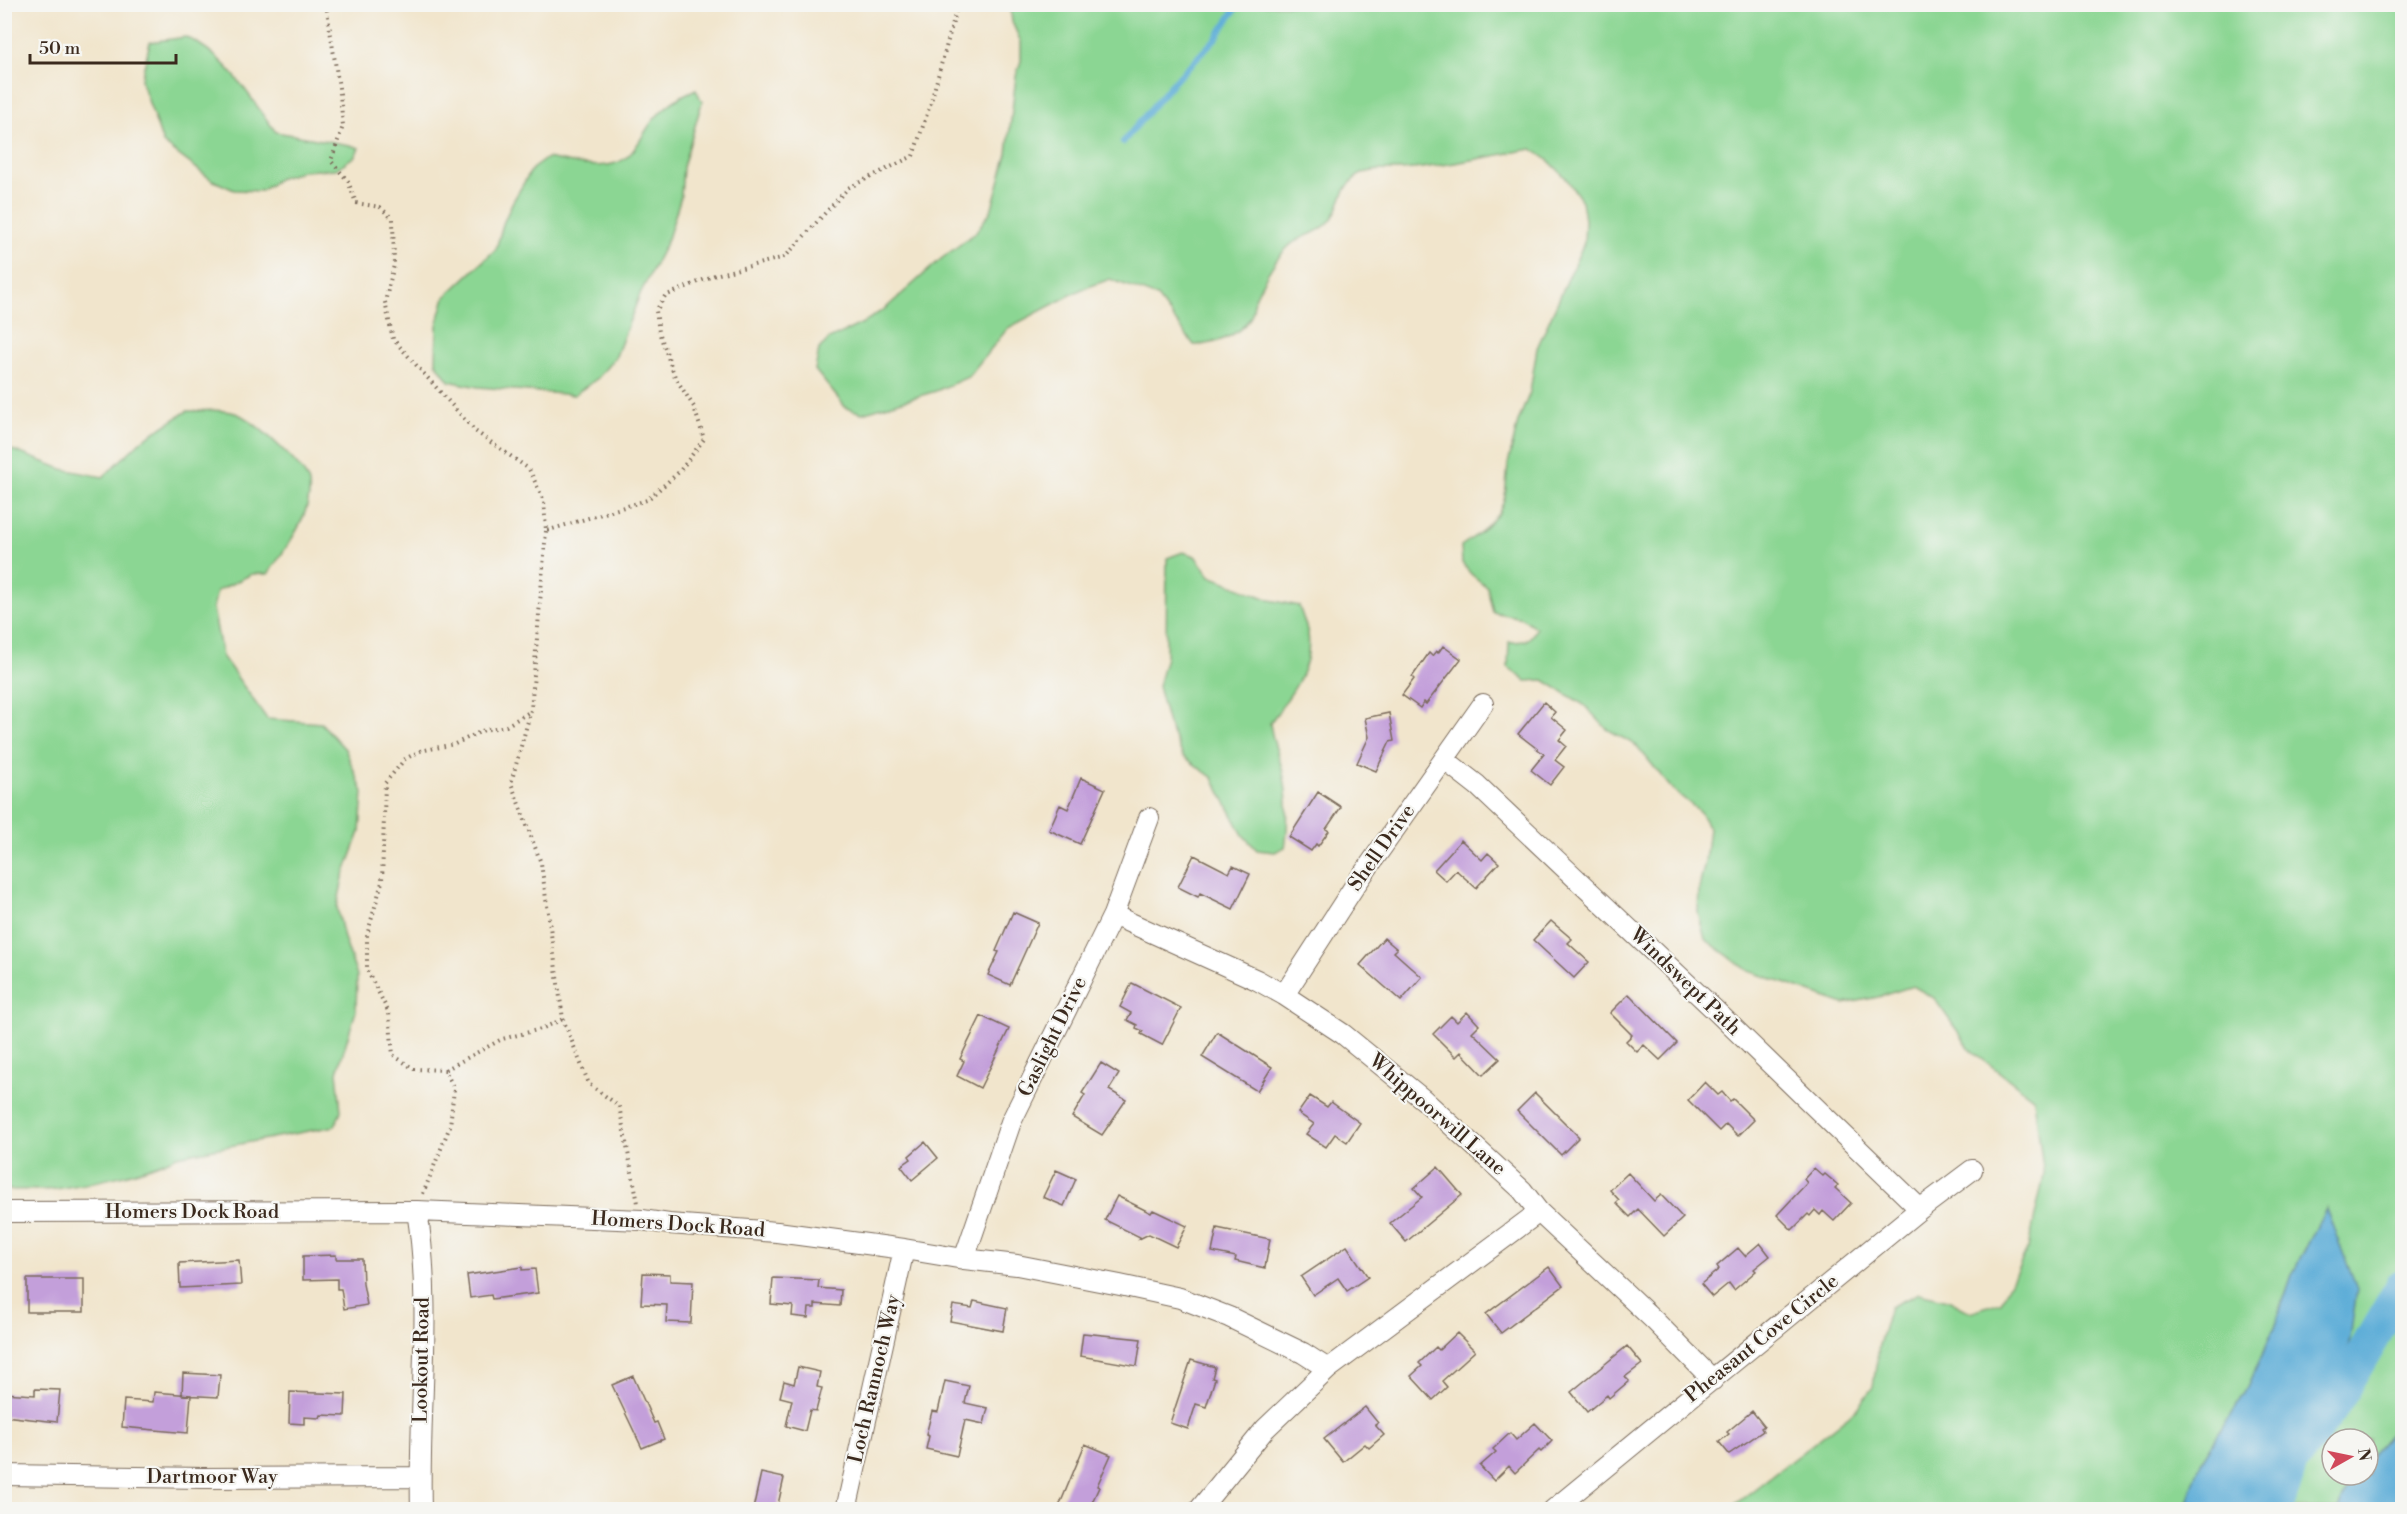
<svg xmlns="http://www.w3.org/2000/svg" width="2407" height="1514" font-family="'Libre Bodoni',serif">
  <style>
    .green { fill: #8bd693; stroke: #638058; stroke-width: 1.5 }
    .water { fill: #5eaed8; stroke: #4c6c7b; stroke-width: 1.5 }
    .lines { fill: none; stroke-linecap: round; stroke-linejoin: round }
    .stream { stroke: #5eaed8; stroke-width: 6 }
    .river { stroke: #5eaed8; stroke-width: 34 }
    .building { fill: #c39fda }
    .minor-casing { stroke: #7b6b5b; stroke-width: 22 }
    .path { stroke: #7b6b5b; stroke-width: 4; stroke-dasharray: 1.5 4.5; stroke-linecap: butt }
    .minor { stroke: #fff; stroke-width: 20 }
    .labels { text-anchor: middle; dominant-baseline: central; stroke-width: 4.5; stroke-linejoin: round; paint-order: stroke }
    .street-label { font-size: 20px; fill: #3b2a1e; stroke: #f6f6f2 }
  </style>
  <rect width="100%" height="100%" fill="#f6f6f2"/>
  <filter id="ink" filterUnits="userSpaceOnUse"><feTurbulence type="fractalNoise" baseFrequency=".0167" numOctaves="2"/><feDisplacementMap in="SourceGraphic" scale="12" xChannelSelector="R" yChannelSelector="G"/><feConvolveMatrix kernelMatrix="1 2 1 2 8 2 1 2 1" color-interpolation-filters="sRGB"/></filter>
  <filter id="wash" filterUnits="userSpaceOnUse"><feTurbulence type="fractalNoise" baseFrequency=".008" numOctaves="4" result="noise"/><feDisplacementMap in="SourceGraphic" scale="24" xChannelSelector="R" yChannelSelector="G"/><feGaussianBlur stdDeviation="1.35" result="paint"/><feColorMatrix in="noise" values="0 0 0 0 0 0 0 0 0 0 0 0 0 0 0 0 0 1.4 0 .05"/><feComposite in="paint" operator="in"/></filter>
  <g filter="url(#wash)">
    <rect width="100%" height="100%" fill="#f1e5cc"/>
    <path class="green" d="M1010,5H2402V1419L2368,1458V1439H2332V1475H2353L2338,1509H2269L2282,1467L2337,1387L2326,1209L2292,1275L2274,1328L2248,1387L2201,1462L2185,1509H1729L1855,1411L1873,1387L1879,1345L1890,1307L1919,1293L1948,1300L1970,1312L2001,1302L2028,1248L2044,1175L2034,1099L1971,1050L1934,998L1913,986L1878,997L1844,1004L1749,971L1705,939L1698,913L1699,888L1705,862L1709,828L1700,812L1672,789L1637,746L1607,729L1584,705L1544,680L1526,681L1508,667L1509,642C1524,642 1530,642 1536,628L1522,618L1493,612L1487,587L1471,574L1462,563L1461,546L1482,531L1499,513L1505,497L1508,464L1518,422L1530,392L1537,348L1584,243L1585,220L1582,201L1566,178L1548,160L1532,149C1488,156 1445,167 1401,170C1385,170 1365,168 1353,180C1341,190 1340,209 1331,220C1318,235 1301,235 1289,246C1275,259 1264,279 1256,296C1253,303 1254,312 1250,318C1238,336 1215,345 1194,345L1157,297L1110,279L1080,290L1008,328L968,377L936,391L862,413L846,408L815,370L819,349L829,339L863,323L886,308L941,259L975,233L991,211L1007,154L1016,76L1021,61V42L1012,22Z
      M186,37C227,55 249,97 276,132L350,145L359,148L355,156L336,169L302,171L278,179L261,191L234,190L212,180L163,143L141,80L150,42Z
      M696,89L702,102L683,167L681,196L668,239L640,294L616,356L598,378L574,395L478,387L449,381L436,363L437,325L445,297L496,249L503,224L512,203L532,169L547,158C569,162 595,170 616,163C636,157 642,132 655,118C667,104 679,96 696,89Z
      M187,411C202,411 224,408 238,414C254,421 306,467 309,484C313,515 284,550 268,574H252L217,591L213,608L222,656L267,719L321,723L345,749L363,792L360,832L343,878L337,907L344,938L357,976L356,1011L337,1072L341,1111L335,1126L177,1156C146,1172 91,1184 56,1189C39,1191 21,1189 5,1190V447L62,469L103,477L142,440Z
      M1183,552L1195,556L1210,576L1270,600L1299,606C1302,615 1306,625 1308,634C1313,670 1290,695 1270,723C1272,741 1279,755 1283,773C1288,795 1289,825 1285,847L1275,852L1257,850L1243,835L1213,778L1183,756L1168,724L1158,686L1166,657L1167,558Z"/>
    <path class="water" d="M2326,1209L2357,1289L2350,1339L2337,1387L2282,1467L2269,1509H2185L2201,1462L2248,1387L2274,1328L2292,1275Z
      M2402,1419V1502L2396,1509H2338L2353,1475H2368V1458Z"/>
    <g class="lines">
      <path class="stream" d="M1123,142L1170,86L1216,38L1239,4"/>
      <path class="river" d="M2276,1510L2291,1462L2331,1409L2402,1287"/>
    </g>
    <g id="blocks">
      <path class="building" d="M1443,646L1461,659L1426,704L1424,702L1420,708L1402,695L1414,679L1412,677L1429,653L1432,656L1436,651L1438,653Z
        M1544,702L1555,712L1551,717L1567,730L1559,740L1566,746L1555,760L1564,767L1550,785L1531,770L1544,754L1518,734Z
        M1389,713L1394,741L1390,742L1376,771L1357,763L1369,737L1365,718Z
        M1081,778L1105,789L1080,844L1049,830L1060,805L1068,809Z
        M1318,792L1341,807L1326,829L1329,831L1318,846L1316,844L1311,851L1289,837Z
        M1461,840L1482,860L1488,853L1499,863L1476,888L1456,870L1446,881L1434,870Z
        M1194,855L1229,873L1233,866L1250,874L1233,909L1200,893L1198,897L1178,887Z
        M1013,912L1038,923L1010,985L988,975L999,952L996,951Z
        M1551,921L1572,939L1568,943L1589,962L1574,978L1533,940Z
        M1384,938L1397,949L1394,952L1422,977L1401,1001L1360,965Z
        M1132,983L1181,1008L1162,1045L1141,1034L1143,1031L1136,1028L1137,1025L1127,1020L1131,1013L1120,1007Z
        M1629,994L1677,1043L1660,1060L1644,1045L1637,1052L1626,1041L1632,1035L1610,1013Z
        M1467,1012L1479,1025L1472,1032L1500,1059L1483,1075L1461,1052L1456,1057L1433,1034L1451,1016L1457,1022Z
        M981,1016L1009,1029L980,1088L957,1076L964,1061L960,1059Z
        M1217,1032L1272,1067L1257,1091L1202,1057Z
        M1101,1063L1119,1074L1109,1090L1126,1100L1102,1135L1072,1117L1085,1095L1082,1093Z
        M1705,1082L1718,1095L1722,1092L1730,1101L1733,1099L1754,1120L1738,1136L1726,1124L1719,1131L1688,1100Z
        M1535,1093L1579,1137L1561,1155L1517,1111Z
        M1310,1096L1327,1107L1331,1102L1360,1123L1347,1142L1335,1134L1326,1147L1306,1134L1314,1124L1298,1113Z
        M925,1142L938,1158L912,1180L901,1166L911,1159L909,1156Z
        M1438,1167L1462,1195L1406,1242L1390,1223L1422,1197L1414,1188Z
        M1814,1168L1823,1176L1825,1174L1838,1185L1835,1188L1851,1203L1834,1221L1823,1211L1820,1215L1815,1210L1810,1216L1808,1214L1792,1230L1777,1215L1807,1183L1804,1179Z
        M1056,1170L1076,1179L1064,1206L1043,1197Z
        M1628,1173L1654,1201L1661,1195L1683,1218L1664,1236L1638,1209L1630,1217L1616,1203L1619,1200L1610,1190Z
        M1117,1196L1151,1213L1153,1210L1187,1226L1176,1247L1149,1234L1139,1239L1140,1237L1105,1220Z
        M1217,1228L1270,1239L1265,1268L1235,1261L1236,1257L1212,1252Z
        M1760,1243L1770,1256L1754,1269L1756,1271L1734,1290L1729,1283L1712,1297L1701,1284L1719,1269L1717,1266L1738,1248L1745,1256Z
        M1347,1246L1368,1277L1347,1291L1338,1278L1313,1295L1301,1277Z
        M336,1255V1259H362L363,1284L367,1305L344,1309L341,1289H337V1279L303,1280V1256Z
        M239,1260L241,1285L180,1288L179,1263Z
        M522,1267V1270L535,1269L538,1293L492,1299L491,1295L470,1298L467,1275Z
        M1549,1267L1563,1286L1501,1333L1486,1314Z
        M643,1273L670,1274V1281L693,1282L691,1323L666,1322L667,1305L641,1304Z
        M773,1278L819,1280L818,1288L841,1290L840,1306L815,1304V1308H809L808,1318L792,1316L793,1306L771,1304Z
        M27,1279H84V1312H27Z
        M974,1301L1007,1308L1003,1331L950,1321L953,1305L972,1308Z
        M1083,1333L1141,1339L1137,1366L1080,1356Z
        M1457,1333L1475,1351L1442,1381L1447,1387L1433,1400L1411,1376L1422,1366L1419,1363L1436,1347L1439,1350Z
        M1627,1346L1642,1364L1625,1377L1629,1381L1609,1398L1607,1395L1587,1412L1571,1392Z
        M1191,1360L1215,1367L1212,1378L1215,1379L1206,1407L1196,1404L1188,1429L1170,1423Z
        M798,1367L820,1372L817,1387L822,1388L816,1411L810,1410L805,1431L786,1426L792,1400L780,1397L784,1381L794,1384Z
        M183,1373L220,1375L218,1397L182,1395Z
        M633,1376L654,1423L657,1422L664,1439L642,1448L612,1385Z
        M945,1381L969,1386L965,1403L988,1408L984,1424L965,1420L957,1456L926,1449L929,1436L926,1435L932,1411L938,1412Z
        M35,1389L60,1390L57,1422L4,1416V1393L35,1395Z
        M154,1392L191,1395L188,1433L122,1427L124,1400L153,1402Z
        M290,1392L346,1394L345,1416L321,1415L320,1418L304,1417V1424L289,1423Z
        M1365,1407L1378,1423L1375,1425L1384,1435L1369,1448L1365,1444L1343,1462L1324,1439Z
        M1752,1411L1764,1426L1761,1428L1763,1431L1729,1454L1719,1442L1729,1434L1727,1432Z
        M1535,1423L1552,1441L1541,1452L1539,1450L1515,1473L1509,1466L1494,1481L1480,1466L1496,1452L1493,1449L1510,1433L1516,1440Z
        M1085,1444L1111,1455L1097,1486L1099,1487L1089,1509H1058Z
        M761,1473L784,1478L777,1509H753Z"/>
    </g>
  </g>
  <g filter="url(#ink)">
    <use href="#blocks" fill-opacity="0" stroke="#7b6b5b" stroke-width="1.5"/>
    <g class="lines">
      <defs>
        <path id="minor" d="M1445,760L1477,785L1716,1011L1920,1209
          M1113,915L1257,980L1284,995L1343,1034L1424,1100L1522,1190L1539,1212L1655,1321L1713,1380
          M1284,995L1354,887L1483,704
          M417,1211C433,1309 418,1410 421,1510
          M4,1212L417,1211L642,1220L669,1224L777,1232L904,1249L964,1259L1017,1265L1120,1285L1180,1298L1229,1317L1303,1353L1328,1369
          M964,1259L1011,1122L1113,915L1149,818
          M4,1475L203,1478L420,1477
          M846,1510L904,1249
          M1199,1510L1265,1429L1328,1369L1539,1212
          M1553,1510L1920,1209L1972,1170"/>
      </defs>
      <use href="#minor" class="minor-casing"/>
      <path class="path" d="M326,4L340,94L343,126L331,161L348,181L356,203L380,207L393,219L394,265L385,302L393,339L475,431L529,469L544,501L546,531L647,500L679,472L704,439L694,407L675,377L659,332L656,311L665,296L715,275L785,257L848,188L913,156L930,105L958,4
        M546,531L531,710L511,783L541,863L563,1019L589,1084L619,1106L638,1203
        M445,1070L414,1069L393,1055L389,1013L367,970V935L382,882L385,783L405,759L420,751L455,744L484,730L506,726L531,711
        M423,1194L450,1126L454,1089L445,1070L502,1039L541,1029L563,1019"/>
      <use href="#minor" class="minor"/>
    </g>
  </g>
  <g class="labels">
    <g class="street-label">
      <text transform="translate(1382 848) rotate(-55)">Shell Drive</text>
      <text transform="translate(1685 982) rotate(44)">Windswept Path</text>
      <text transform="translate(1053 1037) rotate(-64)">Gaslight Drive</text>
      <text transform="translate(1437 1115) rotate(41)">Whippoorwill Lane</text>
      <text x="192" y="1212">Homers Dock Road</text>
      <text transform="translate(678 1225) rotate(4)">Homers Dock Road</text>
      <text transform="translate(1762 1339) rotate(-39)">Pheasant Cove Circle</text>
      <text transform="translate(422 1360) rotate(-89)">Lookout Road</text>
      <text transform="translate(875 1379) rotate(-77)">Loch Rannoch Way</text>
      <text x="212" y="1477">Dartmoor Way</text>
    </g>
  </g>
  <rect width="2407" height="1514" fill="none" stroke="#f6f6f2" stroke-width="24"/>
  <g transform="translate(2350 1457) rotate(81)"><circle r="28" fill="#f6f6f2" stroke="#aba49d" stroke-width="1.5"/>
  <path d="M0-4.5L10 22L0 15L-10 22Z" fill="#d1495b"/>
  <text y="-9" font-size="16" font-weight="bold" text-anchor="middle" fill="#3b2a1e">N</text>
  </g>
  <path d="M30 54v9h146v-9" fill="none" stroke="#3b2a1e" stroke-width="3"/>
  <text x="39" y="54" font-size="18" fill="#3b2a1e" stroke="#f6f6f2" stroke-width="4.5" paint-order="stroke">50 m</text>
</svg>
